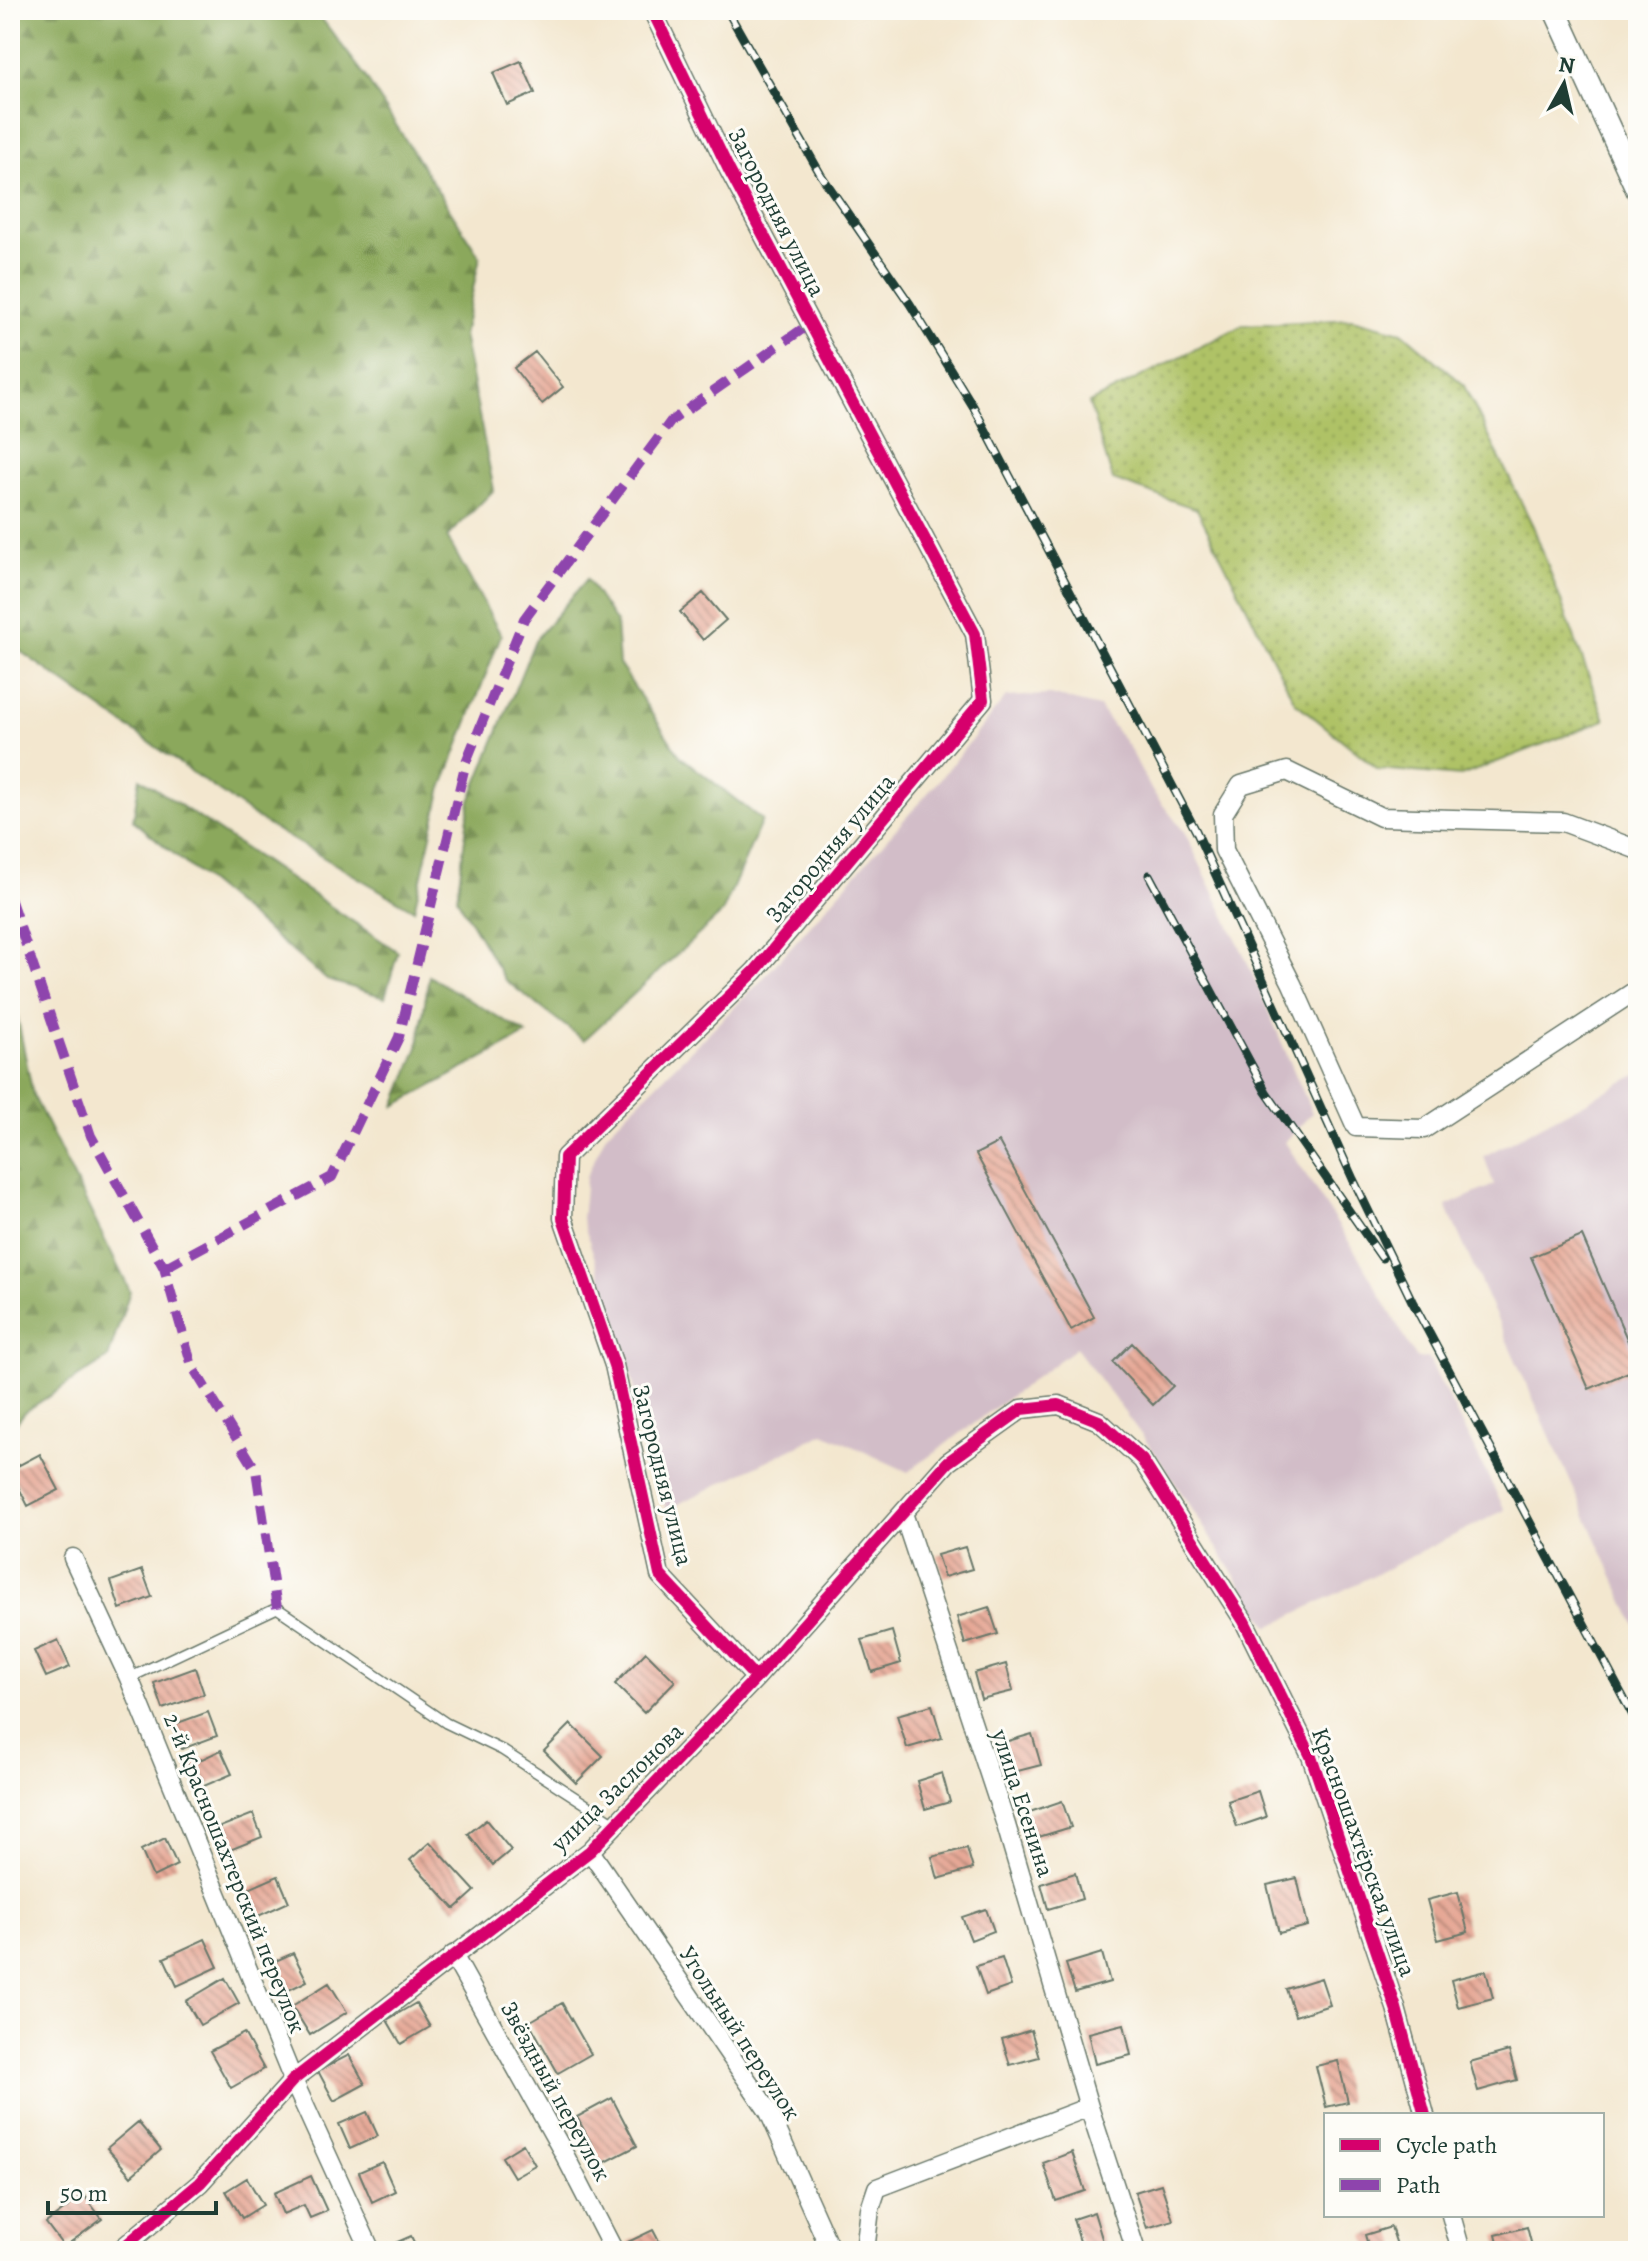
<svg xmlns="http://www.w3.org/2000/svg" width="1648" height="2261" font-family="Alegreya,serif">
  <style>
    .industrial { fill: #d2bdc8 }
    .green { fill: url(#green-dots); stroke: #67804d; stroke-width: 2 }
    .forest { fill: url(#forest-firs); stroke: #557248; stroke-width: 2 }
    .building { fill: url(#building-back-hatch) }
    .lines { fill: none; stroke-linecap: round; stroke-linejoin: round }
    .service-casing { stroke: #69786a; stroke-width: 12 }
    .minor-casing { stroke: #69786a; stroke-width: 21 }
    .tertiary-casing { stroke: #69786a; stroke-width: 25 }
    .service { stroke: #fff; stroke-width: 9 }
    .minor { stroke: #fff; stroke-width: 18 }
    .tertiary { stroke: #fff; stroke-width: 22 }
    .rail-casing { stroke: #1f3d34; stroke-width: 9 }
    .rail { stroke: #fdfcf7; stroke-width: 6; stroke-dasharray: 18; stroke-linecap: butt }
    .quiet { stroke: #8e44ad; stroke-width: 10; stroke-dasharray: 20 10; stroke-linecap: butt }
    .cycleway-casing { stroke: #fdfcf7; stroke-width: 17 }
    .cycleway { stroke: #d6006c; stroke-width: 12 }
    .labels { text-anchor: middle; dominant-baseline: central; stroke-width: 6; stroke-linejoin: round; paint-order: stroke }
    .street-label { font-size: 24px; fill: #1f3d34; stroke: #fdfcf7 }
  </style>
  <defs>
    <pattern id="green-dots" width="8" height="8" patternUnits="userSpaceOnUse" patternTransform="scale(2)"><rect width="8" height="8" fill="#afc266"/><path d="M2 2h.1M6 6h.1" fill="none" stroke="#8e9f55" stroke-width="1.8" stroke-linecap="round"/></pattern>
    <pattern id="forest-firs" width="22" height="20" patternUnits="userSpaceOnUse" patternTransform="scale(2)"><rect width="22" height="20" fill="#8ba85b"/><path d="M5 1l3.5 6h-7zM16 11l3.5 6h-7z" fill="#718a4c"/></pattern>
    <pattern id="building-back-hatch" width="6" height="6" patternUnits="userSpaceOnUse" patternTransform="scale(2)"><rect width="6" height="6" fill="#e6a896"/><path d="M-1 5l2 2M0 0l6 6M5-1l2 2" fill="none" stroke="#ba8a7b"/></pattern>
  </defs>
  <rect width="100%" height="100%" fill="#fdfcf7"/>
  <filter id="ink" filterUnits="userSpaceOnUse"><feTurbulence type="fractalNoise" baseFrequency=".0125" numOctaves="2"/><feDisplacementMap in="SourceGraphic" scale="16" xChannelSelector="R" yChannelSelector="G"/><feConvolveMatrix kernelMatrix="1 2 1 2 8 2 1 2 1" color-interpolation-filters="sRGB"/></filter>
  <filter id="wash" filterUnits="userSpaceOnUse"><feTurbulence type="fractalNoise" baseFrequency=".006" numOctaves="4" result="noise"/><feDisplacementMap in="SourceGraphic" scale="32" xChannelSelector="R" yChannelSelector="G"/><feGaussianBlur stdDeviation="1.8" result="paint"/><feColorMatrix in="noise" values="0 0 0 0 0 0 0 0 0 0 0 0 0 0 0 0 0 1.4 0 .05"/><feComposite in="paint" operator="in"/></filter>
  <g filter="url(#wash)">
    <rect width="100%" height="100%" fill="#f3e7cf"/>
    <path class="industrial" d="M1050,695L1099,707L1130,749L1152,791L1185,833L1245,957L1312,1113L1285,1142L1358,1256L1417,1359L1428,1358L1505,1510L1269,1627L1158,1457L1076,1348L908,1472L824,1433L666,1510L626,1355L582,1219L586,1177L606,1134L758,984L935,785L1006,697Z
      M1638,1074V1631L1446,1206L1494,1185L1484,1156Z"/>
    <path class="green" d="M1352,319L1402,332L1463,384L1533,526L1605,720L1461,776L1378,769L1295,702L1197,509L1113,480L1089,403L1243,325Z"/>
    <path class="forest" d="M10,10H315L363,73L480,257L463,335L494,490L447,537L501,635L441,791L414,910L264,823L10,644Z
      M587,579L616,623L619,664L680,756L762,820L722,913L584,1040L505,980L457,898L470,801L535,640Z
      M140,778L398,952L385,997L327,980L133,820Z
      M429,976L527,1034L395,1106L418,1047Z
      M10,980L33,1095L130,1291L108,1358L26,1411L10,1430Z"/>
    <g id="blocks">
      <path class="building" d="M521,61L535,93L507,105L493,73Z
        M535,352L563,387L542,404L514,368Z
        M703,593L726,620L703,640L680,612Z
        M999,1142L1094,1317L1071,1330L976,1154Z
        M1582,1236L1638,1364V1368L1589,1389L1531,1257Z
        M1132,1343L1173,1386L1153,1405L1113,1362Z
        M40,1454L59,1490L28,1506L10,1470Z
        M965,1547L972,1569L944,1577L937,1555Z
        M142,1570L152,1597L120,1609L111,1581Z
        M989,1607L998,1634L965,1644L957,1617Z
        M892,1631L901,1663L872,1672L862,1640Z
        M58,1640L70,1667L46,1677L34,1651Z
        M646,1652L675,1681L644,1713L615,1684Z
        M1006,1664L1013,1691L981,1699L974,1673Z
        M195,1668L204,1694L163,1709L154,1683Z
        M932,1705L942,1738L907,1748L897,1715Z
        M208,1712L217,1736L182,1749L172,1725Z
        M571,1724L603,1756L576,1783L544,1751Z
        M1032,1734L1041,1765L1006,1774L998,1744Z
        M221,1750L232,1774L197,1789L187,1766Z
        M942,1773L950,1802L925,1809L917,1781Z
        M1258,1791L1266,1817L1237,1827L1228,1801Z
        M1062,1801L1071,1827L1029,1840L1021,1815Z
        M253,1814L262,1837L225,1852L215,1829Z
        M486,1820L511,1850L493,1865L468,1834Z
        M165,1838L177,1865L153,1877L141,1850Z
        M430,1842L475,1891L455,1909L410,1860Z
        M967,1848L973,1869L938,1879L932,1857Z
        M1075,1873L1082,1899L1048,1909L1041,1884Z
        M278,1876L289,1902L254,1918L242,1892Z
        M1297,1878L1308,1926L1279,1933L1267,1885Z
        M1458,1892L1468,1932L1438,1940L1427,1900Z
        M986,1909L994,1931L971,1940L962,1917Z
        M205,1939L218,1967L177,1986L164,1958Z
        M293,1953L307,1981L283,1993L269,1964Z
        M1102,1953L1110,1982L1075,1992L1066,1964Z
        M1002,1958L1011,1986L986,1995L976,1966Z
        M1486,1971L1493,1998L1458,2007L1451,1980Z
        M225,1978L239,2003L200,2025L186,2001Z
        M1321,1978L1330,2005L1295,2016L1286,1989Z
        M329,1983L347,2012L310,2035L292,2006Z
        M416,2003L430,2027L401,2044L387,2020Z
        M562,2003L591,2054L558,2073L529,2022Z
        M1124,2024L1131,2055L1095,2064L1088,2033Z
        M1031,2030L1039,2057L1010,2065L1002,2039Z
        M244,2033L264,2069L231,2088L210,2051Z
        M1509,2051L1517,2080L1478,2091L1470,2062Z
        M349,2055L365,2084L334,2101L318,2071Z
        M1338,2061L1348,2102L1326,2107L1316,2066Z
        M612,2098L637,2146L602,2164L577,2117Z
        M367,2112L378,2136L350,2149L339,2124Z
        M138,2122L161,2150L131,2176L107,2148Z
        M523,2144L535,2165L514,2177L502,2157Z
        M1072,2152L1085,2191L1056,2201L1043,2163Z
        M382,2162L395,2191L372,2202L359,2172Z
        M311,2176L327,2211L310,2218L304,2205L283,2214L274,2193Z
        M247,2178L263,2205L242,2218L226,2191Z
        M1161,2184L1173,2220L1147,2228L1135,2192Z
        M84,2195L102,2219L64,2247L46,2223Z
        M1094,2212L1104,2245L1083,2251L1073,2219Z
        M1391,2227L1399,2251H1370L1365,2235Z
        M1527,2227L1533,2250L1500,2251L1496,2235Z
        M653,2230L664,2251H633L628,2242Z
        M411,2236L418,2251H390L388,2246Z"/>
    </g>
  </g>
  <g filter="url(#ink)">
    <use href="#blocks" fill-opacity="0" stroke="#69786a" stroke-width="2"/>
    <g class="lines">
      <defs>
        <path id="service" d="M129,1678L277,1608L446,1723L502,1750L618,1825"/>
        <path id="minor" d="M652,10L729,170L975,634L983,700L755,971L565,1157L563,1218L614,1365L660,1575L756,1678
          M1638,850L1563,822L1381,817L1287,771L1241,785L1223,814L1224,850L1292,984L1356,1127L1424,1129L1638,989
          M904,1516L1006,1825L1089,2107L1136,2251
          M73,1558L129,1678L293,2080L371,2251
          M590,1851L769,2112L831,2251
          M453,1955L561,2148L614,2251
          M1451,2215L1461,2251
          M119,2251L200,2183L293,2080L590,1851L756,1678L948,1462L1022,1409L1059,1405L1099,1421L1142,1460L1244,1621L1311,1756L1396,2008L1425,2115
          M865,2251L870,2209L877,2188L1089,2107"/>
        <path id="tertiary" d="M1555,10L1638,191"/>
      </defs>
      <use href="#service" class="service-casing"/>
      <use href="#minor" class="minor-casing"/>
      <use href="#tertiary" class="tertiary-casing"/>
      <use href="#service" class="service"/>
      <use href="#minor" class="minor"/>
      <use href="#tertiary" class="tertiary"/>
      <defs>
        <path id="rail" d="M727,10L821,175L910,304L973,406L1196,831L1353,1179L1412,1301L1638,1725
          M1149,875L1266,1092L1382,1258"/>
      </defs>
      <use href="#rail" class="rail-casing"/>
      <use href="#rail" class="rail"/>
      <path class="quiet" d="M10,898L91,1136L164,1268L192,1366L256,1470L277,1608
        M164,1268L332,1177L399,1037L466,762L524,619L671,421L811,323"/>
      <defs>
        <path id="cycleway" d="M652,10L729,170L975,634L983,700L755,971L565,1157L563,1218L614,1365L660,1575L756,1678
          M119,2251L200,2183L293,2080L590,1851L756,1678L948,1462L1022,1409L1059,1405L1099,1421L1142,1460L1244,1621L1311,1756L1396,2008L1425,2115"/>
      </defs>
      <use href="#cycleway" class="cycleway-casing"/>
      <use href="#cycleway" class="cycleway"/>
    </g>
  </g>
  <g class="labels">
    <g class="street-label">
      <text transform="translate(777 212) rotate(63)">Загородняя улица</text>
      <text transform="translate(830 848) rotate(-50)">Загородняя улица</text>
      <text transform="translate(663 1475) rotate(76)">Загородняя улица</text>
      <text transform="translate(617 1787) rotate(-44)">улица Заслонова</text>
      <text transform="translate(1023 1803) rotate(72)">улица Есенина</text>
      <text transform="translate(1364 1852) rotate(70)">Красношахтёрская улица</text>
      <text transform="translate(235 1873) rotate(68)">2-й Красношахтерский переулок</text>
      <text transform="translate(740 2033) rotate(57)">Угольный переулок</text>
      <text transform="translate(556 2091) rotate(61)">Звёздный переулок</text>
    </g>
  </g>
  <rect width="1648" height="2261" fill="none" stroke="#fdfcf7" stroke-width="40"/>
  <rect x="1324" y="2113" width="280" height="104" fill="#fdfcf7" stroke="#a4b0a9" stroke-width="2"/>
  <rect x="1340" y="2139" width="40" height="12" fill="#d6006c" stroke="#a4b0a9" stroke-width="2"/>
  <text x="1396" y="2153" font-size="24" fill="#1f3d34">Cycle path</text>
  <rect x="1340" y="2179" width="40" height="12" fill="#8e44ad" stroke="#a4b0a9" stroke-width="2"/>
  <text x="1396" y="2193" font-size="24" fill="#1f3d34">Path</text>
  <g transform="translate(1564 84) rotate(8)" stroke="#fdfcf7" stroke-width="6" paint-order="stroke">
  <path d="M0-6L14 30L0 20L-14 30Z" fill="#1f3d34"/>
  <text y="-12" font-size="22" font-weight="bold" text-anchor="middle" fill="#1f3d34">N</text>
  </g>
  <path d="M48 2201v12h168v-12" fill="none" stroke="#1f3d34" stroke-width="4"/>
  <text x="60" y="2201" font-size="24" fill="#1f3d34" stroke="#fdfcf7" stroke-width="6" paint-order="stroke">50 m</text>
</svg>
